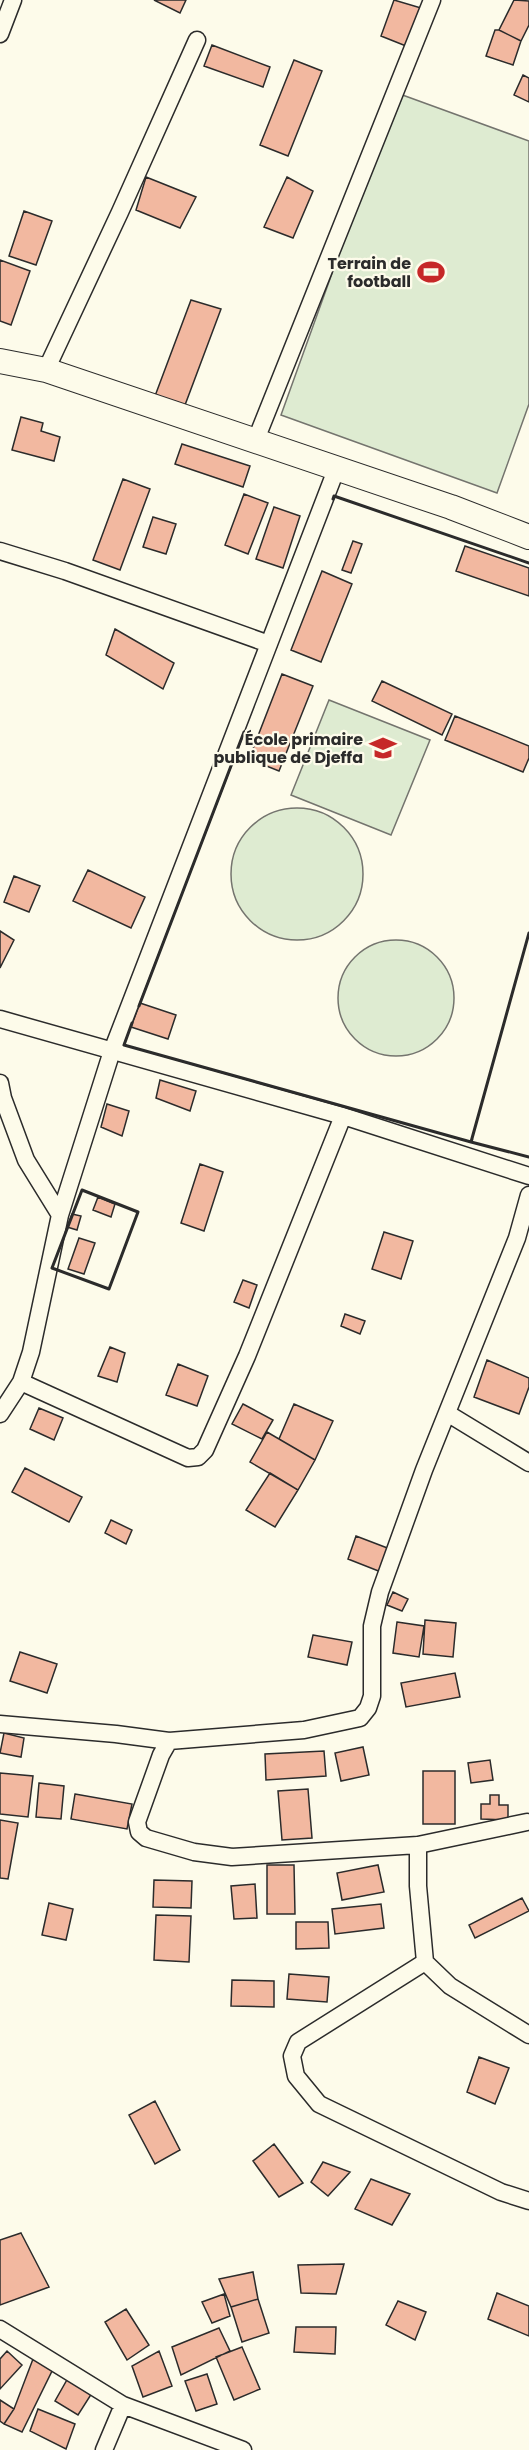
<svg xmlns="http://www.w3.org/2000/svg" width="529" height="2450" font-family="Poppins,sans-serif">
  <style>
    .green { fill: #deebd1; stroke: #74746e; stroke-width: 1.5 }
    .building { fill: #f2b8a0; stroke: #2b2b2b; stroke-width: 1.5 }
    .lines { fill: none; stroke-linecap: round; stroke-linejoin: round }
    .street-casing { stroke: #2b2b2b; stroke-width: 19 }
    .secondary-casing { stroke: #2b2b2b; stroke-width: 26 }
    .street { stroke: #fdfbea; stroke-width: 16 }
    .secondary { stroke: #fdfbea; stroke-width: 24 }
    .wall { stroke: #2b2b2b; stroke-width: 3 }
    .labels { text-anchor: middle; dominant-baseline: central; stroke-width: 4.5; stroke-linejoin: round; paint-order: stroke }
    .poi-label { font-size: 16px; font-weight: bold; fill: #2b2b2b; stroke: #fdfbea; text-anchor: end }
  </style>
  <rect width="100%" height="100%" fill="#fdfbea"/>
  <path class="green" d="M397,93L529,141V404L497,493L281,415Z
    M329,700L430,740L391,835L291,795Z
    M231 874a66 66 0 1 1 132 0a66 66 0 1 1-132 0Z
    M338 998a58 58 0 1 1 116 0a58 58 0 1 1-116 0Z"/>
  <path class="building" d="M154,0H186L180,13Z
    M394,0L421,8L406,46L381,36Z
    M514,0L529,1V25L521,41L499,30Z
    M495,30H499L521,41L513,65L486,56Z
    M212,45L270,67L263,87L204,66Z
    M294,60L322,71L288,156L260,145Z
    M523,75L529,78V102L514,95Z
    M146,177L196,197L180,228L136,210Z
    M287,177L313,191L293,238L264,227Z
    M24,211L52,221L36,265L9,256Z
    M0,260L30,271L11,325L0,321Z
    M191,300L221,309L185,405L155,396Z
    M21,417L43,423L41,431L60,437L54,461L12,450Z
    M182,444L250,466L243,487L175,464Z
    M123,479L150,489L120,570L93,560Z
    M244,494L268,503L248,554L225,545Z
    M274,507L300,516L283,568L256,559Z
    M153,517L176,524L166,554L143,547Z
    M353,541L362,544L351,573L342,570Z
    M465,546L529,568V596L456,571Z
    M322,571L352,584L321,662L291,650Z
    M115,629L174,663L163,689L106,655Z
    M282,674L313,686L279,771L249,759Z
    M382,681L452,714L442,735L372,701Z
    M455,716L529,746V758L523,772L445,740Z
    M88,870L145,897L131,928L73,901Z
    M14,876L40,886L29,912L4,902Z
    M0,931L14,940L0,968Z
    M140,1003L176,1015L168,1039L131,1027Z
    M160,1080L196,1091L190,1111L156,1098Z
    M107,1104L129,1111L122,1136L101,1127Z
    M200,1164L223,1172L204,1231L181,1223Z
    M98,1197L115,1204L111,1217L93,1210Z
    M72,1214L81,1216L77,1230L67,1227Z
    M384,1232L413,1241L401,1279L372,1269Z
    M79,1238L95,1243L84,1274L68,1269Z
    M243,1280L257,1285L249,1308L234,1302Z
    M345,1314L365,1321L360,1334L341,1326Z
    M110,1347L125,1353L117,1382L98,1376Z
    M487,1360L529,1378V1387L519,1414L474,1397Z
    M178,1364L208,1376L197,1406L166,1395Z
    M243,1404L273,1420L262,1439L232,1424Z
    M294,1404L333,1421L315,1460L279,1439Z
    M39,1408L63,1418L54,1440L30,1429Z
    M267,1432L315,1460L298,1490L250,1462Z
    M25,1468L82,1497L69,1522L12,1492Z
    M270,1473L298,1490L275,1527L246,1510Z
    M111,1520L132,1530L126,1544L105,1533Z
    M356,1536L390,1549L381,1572L348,1559Z
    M393,1592L408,1599L402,1611L387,1605Z
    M425,1620L456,1623L453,1657L423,1654Z
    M397,1622L424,1626L419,1657L393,1653Z
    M313,1635L352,1642L347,1665L308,1657Z
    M20,1652L57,1664L47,1693L10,1681Z
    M455,1673L460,1697L406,1707L401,1683Z
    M4,1733L24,1738L21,1757L0,1753Z
    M363,1747L369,1775L341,1781L335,1753Z
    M324,1751L326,1776L266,1780L265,1754Z
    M490,1760L493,1780L471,1783L468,1763Z
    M423,1771H455V1824H423Z
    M0,1773L33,1776L28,1817L0,1814Z
    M39,1783L64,1786L61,1819L36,1817Z
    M308,1789L312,1838L282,1840L278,1791Z
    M75,1794L132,1804L127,1829L71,1819Z
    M490,1795H499V1805H508V1820L481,1819V1804H490Z
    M0,1820L18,1823L8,1879L0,1878Z
    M267,1865H294L295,1914H267Z
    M378,1865L384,1892L342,1900L337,1873Z
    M154,1880L192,1881L191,1908L153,1907Z
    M255,1884L257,1918L234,1919L231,1886Z
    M522,1898L529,1911L475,1938L469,1925Z
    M49,1903L73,1909L66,1940L42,1935Z
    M381,1904L384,1928L335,1934L332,1909Z
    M156,1915L191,1916L189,1962L154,1960Z
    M296,1922H328L329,1948L296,1949Z
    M289,1974L329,1977L327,2002L287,1999Z
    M232,1980L274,1981V2007L231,2006Z
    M479,2057L509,2068L495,2104L467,2092Z
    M155,2101L180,2150L155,2164L129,2115Z
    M274,2144L303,2183L279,2197L253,2161Z
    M323,2162L350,2172L328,2196L311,2182Z
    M371,2179L410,2194L392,2225L355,2209Z
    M21,2233L49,2287L0,2305V2240Z
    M344,2264L336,2294L301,2293L298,2265Z
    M253,2272L258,2299L231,2307L219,2279Z
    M497,2293L529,2306V2336L488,2319Z
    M224,2294L230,2316L212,2323L202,2302Z
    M258,2299L269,2333L242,2342L231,2307Z
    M398,2301L426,2312L415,2340L386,2325Z
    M126,2309L149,2345L127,2360L105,2322Z
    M296,2327H336L335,2354L294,2352Z
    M219,2328L230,2351L181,2375L172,2347Z
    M242,2347L260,2389L234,2400L216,2357Z
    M7,2351L22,2365L0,2389V2359Z
    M159,2351L172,2386L143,2397L132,2366Z
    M33,2359L53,2369L22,2432L4,2424L14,2409Z
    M207,2374L217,2404L196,2411L185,2381Z
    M68,2378L92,2393L78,2415L55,2401Z
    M0,2400L14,2409L4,2424L0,2421Z
    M38,2409L75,2424L66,2449L30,2431Z"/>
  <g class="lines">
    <defs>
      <path id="street" d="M0,34L13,0
        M46,370L120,212L197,40
        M255,442L432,0
        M0,551L65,571L269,644
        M0,1019L343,1116L529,1176
        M0,1083L3,1098L26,1160L60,1215
        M21,1382L188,1458L198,1457L205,1450L247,1356L343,1116
        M447,1413L529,1463
        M0,1414L21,1382L31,1352L60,1215L112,1051L336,470
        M0,1724L116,1734L169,1741L304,1730L360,1718L368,1708L372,1696V1626L380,1592L424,1470L517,1238L529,1195
        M169,1741L161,1755L137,1822L139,1832L146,1838L194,1852L232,1857L418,1845L527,1822
        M418,1845V1886L425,1962L450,1986L529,2035
        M425,1962L298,2042L292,2056L296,2076L319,2104L501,2192L529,2201
        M0,2329L123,2405L243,2450
        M104,2450L123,2405"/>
      <path id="secondary" d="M0,361L46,370L451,507L529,537"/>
    </defs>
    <use href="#street" class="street-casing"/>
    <use href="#secondary" class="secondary-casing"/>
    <use href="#street" class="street"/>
    <use href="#secondary" class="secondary"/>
    <path class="wall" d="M333,499L334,496L529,563
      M139,1006L244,732
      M132,1023L124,1045L471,1142L529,933
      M472,1139L471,1142L529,1157
      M82,1190L138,1212L109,1289L52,1268Z"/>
  </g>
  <defs>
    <symbol id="stadium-bare" viewBox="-9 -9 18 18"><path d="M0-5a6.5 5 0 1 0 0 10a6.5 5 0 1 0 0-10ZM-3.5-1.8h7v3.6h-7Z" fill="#c62828" stroke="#fdfbea" stroke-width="2.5" paint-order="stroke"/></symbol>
    <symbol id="school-bare" viewBox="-9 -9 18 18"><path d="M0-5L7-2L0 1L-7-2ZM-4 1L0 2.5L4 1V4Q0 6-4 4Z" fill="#c62828" stroke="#fdfbea" stroke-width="2.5" paint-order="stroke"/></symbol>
  </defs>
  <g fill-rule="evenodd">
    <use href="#stadium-bare" x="412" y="253" width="38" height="38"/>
    <use href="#school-bare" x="364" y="729" width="38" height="38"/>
  </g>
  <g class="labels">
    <g class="poi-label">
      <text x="411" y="263">Terrain de<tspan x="411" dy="18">football</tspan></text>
      <text x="363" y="739">École primaire<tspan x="363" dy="18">publique de Djeffa</tspan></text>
    </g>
  </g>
</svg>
